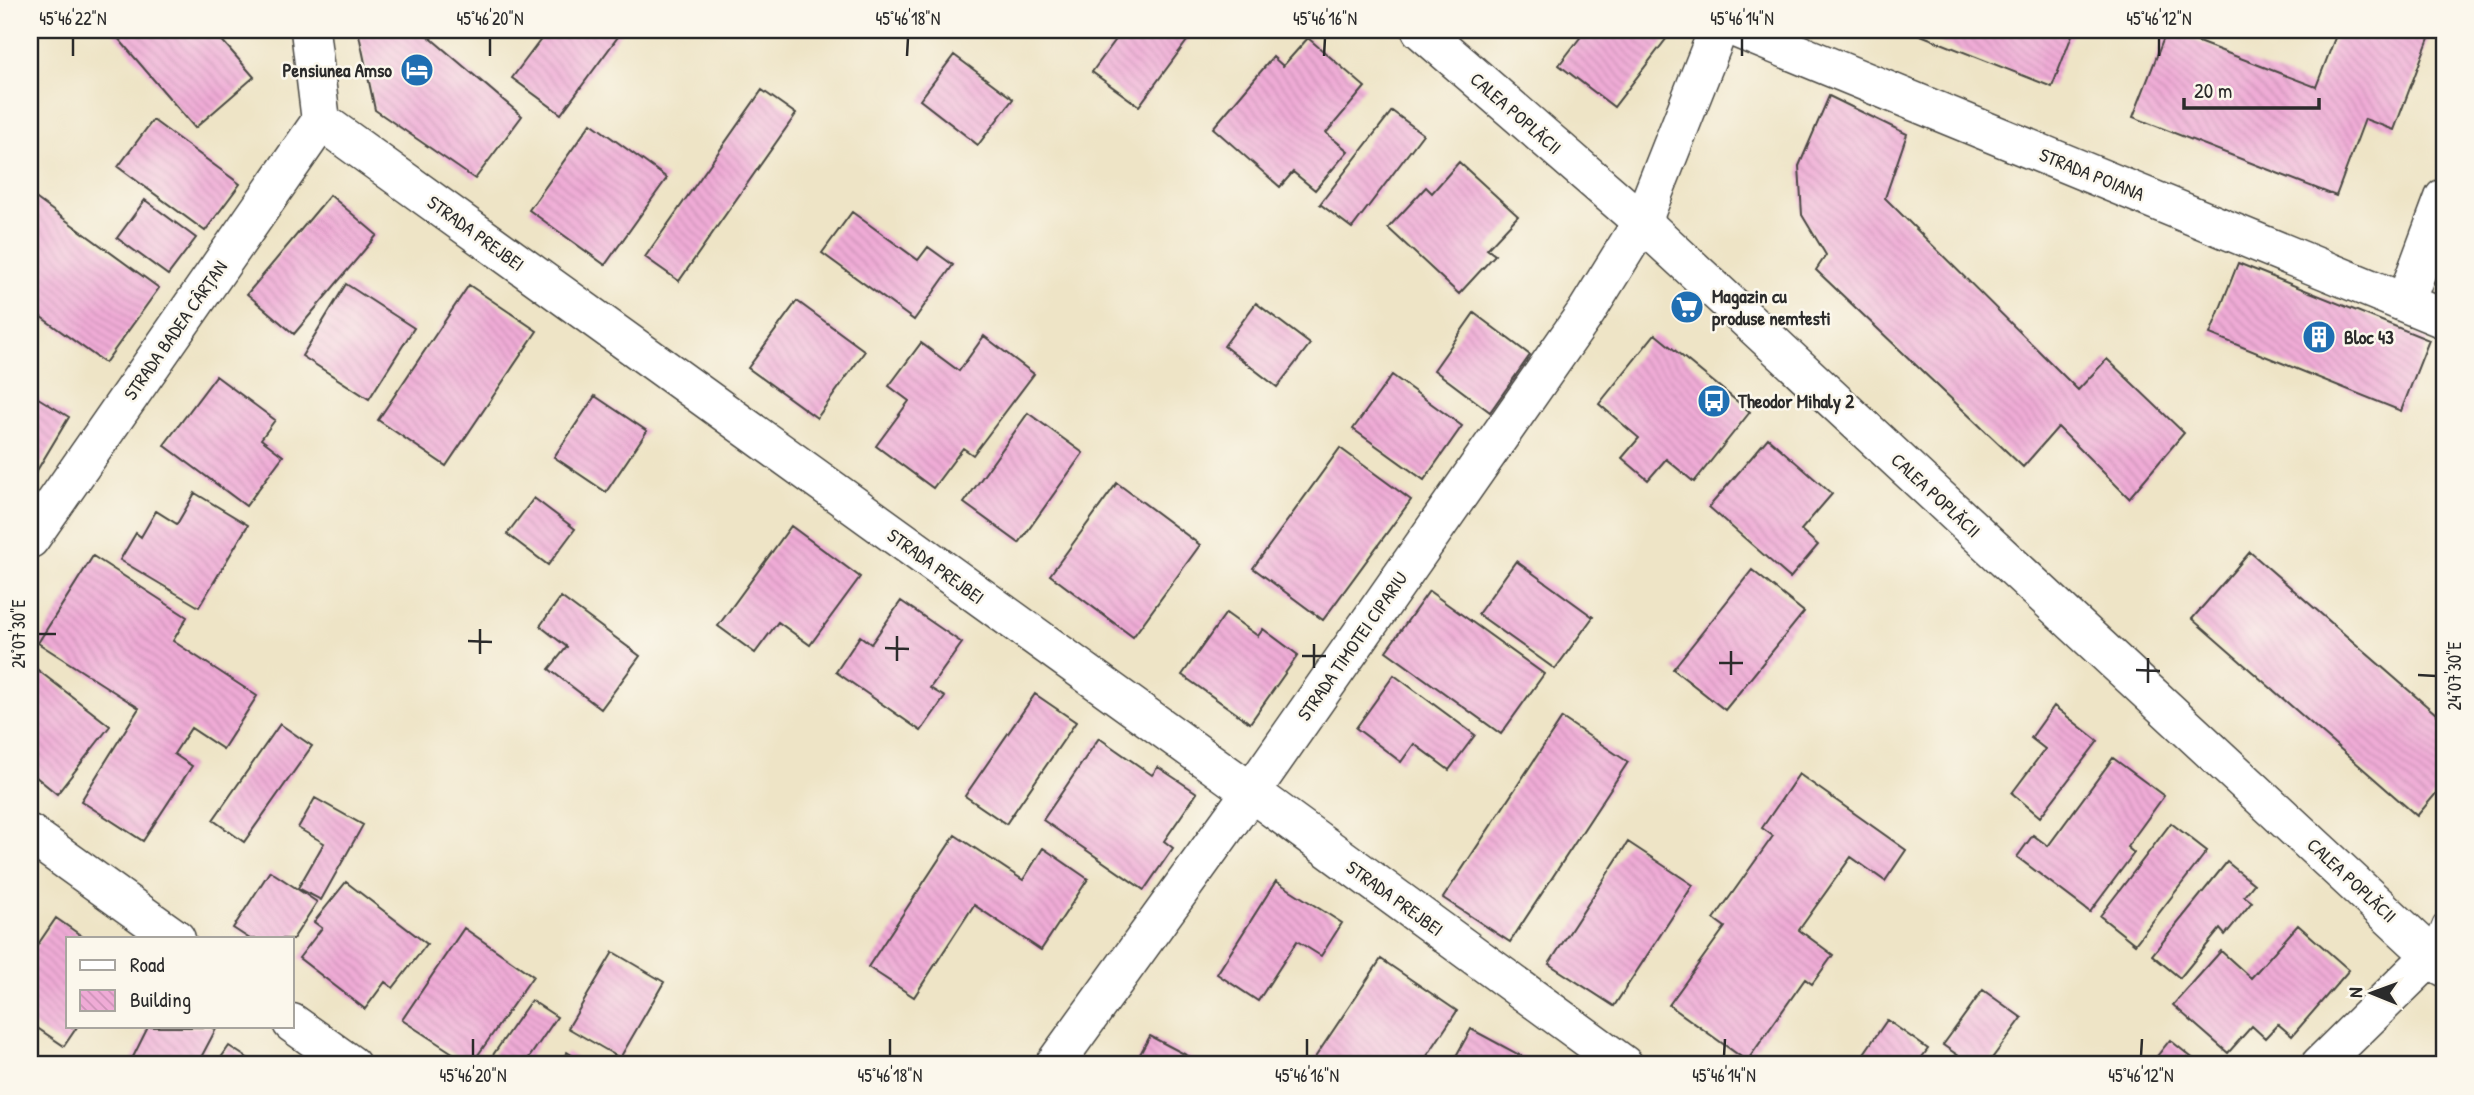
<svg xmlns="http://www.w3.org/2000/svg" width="2474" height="1095" font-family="'Patrick Hand',sans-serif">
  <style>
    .building { fill: url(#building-back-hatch) }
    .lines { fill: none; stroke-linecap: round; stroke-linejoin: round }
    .lane-casing { stroke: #484742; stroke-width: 25 }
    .street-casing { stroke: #484742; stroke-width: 41 }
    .secondary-casing { stroke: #484742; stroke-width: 41 }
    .lane { stroke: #fff; stroke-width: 23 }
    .street { stroke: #fff; stroke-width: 38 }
    .secondary { stroke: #fff; stroke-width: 38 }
    .ticks { fill: none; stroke: #2b2b2b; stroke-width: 2.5 }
    .labels { text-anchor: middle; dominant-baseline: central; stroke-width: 5; stroke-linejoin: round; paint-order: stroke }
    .poi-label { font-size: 19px; font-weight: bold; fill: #2b2b2b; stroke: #fbf7ec; text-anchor: start }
    .street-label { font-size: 19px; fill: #2b2b2b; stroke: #fbf7ec }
    .neatline { fill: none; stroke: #2b2b2b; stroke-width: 2.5 }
    .ticks-label { font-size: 18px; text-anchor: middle; fill: #2b2b2b }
  </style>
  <defs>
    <pattern id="building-back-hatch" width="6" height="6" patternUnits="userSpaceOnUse" patternTransform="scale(1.75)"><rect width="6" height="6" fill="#efabd6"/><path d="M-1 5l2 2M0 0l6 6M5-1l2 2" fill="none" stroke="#cd93b8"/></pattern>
  </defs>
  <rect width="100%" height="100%" fill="#fbf7ec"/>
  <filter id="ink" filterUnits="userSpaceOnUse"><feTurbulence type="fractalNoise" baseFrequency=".0143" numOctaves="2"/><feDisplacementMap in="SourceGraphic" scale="14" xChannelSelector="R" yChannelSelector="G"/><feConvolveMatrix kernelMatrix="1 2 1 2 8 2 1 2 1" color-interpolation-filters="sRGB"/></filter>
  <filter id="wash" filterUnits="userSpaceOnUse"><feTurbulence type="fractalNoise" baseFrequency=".00686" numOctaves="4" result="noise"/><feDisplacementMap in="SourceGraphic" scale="28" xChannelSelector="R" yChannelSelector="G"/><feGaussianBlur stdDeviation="1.57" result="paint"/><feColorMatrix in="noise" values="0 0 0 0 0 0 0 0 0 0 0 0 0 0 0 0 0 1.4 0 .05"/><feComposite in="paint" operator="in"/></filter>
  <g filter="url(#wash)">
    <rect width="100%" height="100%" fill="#eee4c6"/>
    <g id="blocks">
      <path class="building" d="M111,30H213L254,77L195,128Z
        M358,30H421L522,116L475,179L375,110Z
        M548,30H623L561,114L512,78Z
        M1123,30H1195L1139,106L1092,72Z
        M1586,30H1673L1614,107L1559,65Z
        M1908,30H2074L2052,87Z
        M2167,30L2316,87L2338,30H2432L2394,130L2365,119L2336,196L2133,117Z
        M1308,38L1365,87L1326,133L1348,151L1315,190L1293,172L1280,187L1213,128L1273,57L1283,66Z
        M954,55L1013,99L978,145L920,100Z
        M762,90L796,114L679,281L645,257Z
        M1829,96L1907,134L1885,198L2078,390L2107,359L2184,433L2129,498L2058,427L2023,467L1816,270L1826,255L1802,215L1799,166Z
        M1392,111L1423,134L1352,228L1320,204Z
        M153,120L240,184L205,231L118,167Z
        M591,123L667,178L605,265L529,210Z
        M1459,162L1518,216L1487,249L1495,255L1459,294L1388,228L1426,187L1432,193Z
        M30,194L159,288L105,363L30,309L38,298L30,293V266L37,256L30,251Z
        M330,195L377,235L294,334L247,294Z
        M145,200L196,238L168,275L117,238Z
        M852,212L918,260L928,247L953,265L914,320L822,253Z
        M2238,263L2429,340L2401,411L2210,334Z
        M346,284L414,328L369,399L302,356Z
        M469,285L537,331L446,466L378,420Z
        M797,301L865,351L817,418L748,368Z
        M1256,303L1310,344L1277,387L1224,346Z
        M1474,313L1530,355L1490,412L1434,370Z
        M1655,334L1750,412L1694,482L1666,459L1648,480L1622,458L1639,438L1599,404Z
        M984,336L1034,374L973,455L963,448L933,488L876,446L909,401L889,386L921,343L959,371Z
        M1392,375L1462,426L1424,480L1353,429Z
        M216,376L275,420L261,439L283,456L246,506L164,445Z
        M30,393L69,417L36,472L30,468Z
        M595,396L647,431L606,492L554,457Z
        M1028,413L1083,453L1019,543L964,503Z
        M1768,438L1832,494L1801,530L1818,545L1790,578L1709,507Z
        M1340,448L1411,500L1323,620L1253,568Z
        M1117,483L1200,545L1133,637L1050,575Z
        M195,493L248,525L199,607L120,560L136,533L141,537L156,511L177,524Z
        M534,498L575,529L548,565L507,534Z
        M791,526L860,577L810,645L778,622L755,653L718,626Z
        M2250,552L2444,721V784L2417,816L2192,619Z
        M93,556L187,617L173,641L257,696L223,749L191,728L174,754L192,766L143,841L81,801L139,708L38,643Z
        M1516,561L1593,617L1555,669L1478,614Z
        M1752,570L1804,612L1725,710L1673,669Z
        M1429,591L1544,674L1501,734L1386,651Z
        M561,597L640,656L601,709L549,669L567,647L540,626Z
        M901,601L962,643L930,688L945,697L921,731L836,672L860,636L871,644Z
        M1226,613L1258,636L1263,629L1298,655L1250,723L1182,675Z
        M30,664L110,726L57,794L30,772Z
        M1394,675L1475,735L1449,770L1414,744L1401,762L1356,728Z
        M1035,694L1076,722L1006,824L965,796Z
        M2054,706L2098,741L2040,817L2012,793L2045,749L2031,738Z
        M1562,718L1628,762L1510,942L1443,898Z
        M280,724L312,746L244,842L213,820Z
        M1099,738L1152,775L1158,767L1197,793L1164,841L1173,848L1144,890L1043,820Z
        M2113,758L2164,796L2127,847L2134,853L2090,912L2017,857L2033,835L2048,846Z
        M1799,774L1906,850L1885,881L1851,857L1799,930L1833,955L1812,984L1805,979L1747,1061L1669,1005L1725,927L1714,919L1773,836L1762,828Z
        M315,798L363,825L321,900L298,888L324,843L298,828Z
        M2171,823L2207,851L2135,944L2100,916Z
        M955,835L1023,880L1043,848L1088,879L1041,950L974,905L914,997L868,967Z
        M1628,842L1693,885L1614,1006L1549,964Z
        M2227,862L2254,884L2244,896L2252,902L2225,935L2220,929L2180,978L2152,955Z
        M270,871L317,902L293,939H250L233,928Z
        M1276,881L1342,923L1321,956L1297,941L1258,1001L1217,974Z
        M346,882L427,944L393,988L385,982L365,1009L299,958L322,928L314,922Z
        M56,918L86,939H68V1027H77L64,1046L30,1023V956Z
        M2298,925L2349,970L2292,1036L2278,1024L2265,1038L2252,1026L2228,1053L2173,1005L2221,951L2251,978Z
        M464,928L533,976L471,1065L402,1020Z
        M613,952L664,982L620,1058L568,1028Z
        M1381,959L1457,1011L1421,1065H1310Z
        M1983,990L2022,1018L1987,1065H1972L1943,1045Z
        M531,1000L557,1017L524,1065H486Z
        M1887,1020L1928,1049L1916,1065H1856Z
        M148,1027H211L216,1029L197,1065H129Z
        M1471,1029L1538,1065H1451Z
        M1150,1036L1205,1065H1134Z
        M2170,1040L2201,1065H2150Z
        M229,1046L258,1065H216Z
        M567,1052L587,1065H558Z"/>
    </g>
  </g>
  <g filter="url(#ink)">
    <use href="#blocks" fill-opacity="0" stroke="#484742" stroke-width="2"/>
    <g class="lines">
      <defs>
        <path id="lane" d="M2432,955L2444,925"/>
        <path id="street" d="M310,30L321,121L1251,792L1624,1065
          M1740,30L2444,319
          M2405,303L2444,198
          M30,539L321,121
          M30,834L176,939
          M292,1023L351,1065
          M1054,1065L1251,792L1587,311L1642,222L1718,30
          M2320,1065L2432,955"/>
        <path id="secondary" d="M1421,30L1642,222L2444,967"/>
      </defs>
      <use href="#lane" class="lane-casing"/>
      <use href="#street" class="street-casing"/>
      <use href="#secondary" class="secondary-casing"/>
      <use href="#lane" class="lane"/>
      <use href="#street" class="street"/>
      <use href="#secondary" class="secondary"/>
    </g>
  </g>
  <path class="ticks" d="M73,56V38M490,56V38M907,56L908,38M1324,56L1325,38M1742,56V38M2159,56V38M38,634H56M468,641L492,642M885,648L909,649M480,654V629M1302,656H1326M897,661V636M1719,663H1743M1314,668V644M2136,670L2160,671M1731,675V651M2418,675L2436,676M2148,683V658M473,1056V1039M890,1056V1039M1307,1056V1039M1724,1056L1725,1039M2141,1056L2142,1039"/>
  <defs>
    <symbol id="hotel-disc" viewBox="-11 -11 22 22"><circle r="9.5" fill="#1f6fb2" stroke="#fbf7ec"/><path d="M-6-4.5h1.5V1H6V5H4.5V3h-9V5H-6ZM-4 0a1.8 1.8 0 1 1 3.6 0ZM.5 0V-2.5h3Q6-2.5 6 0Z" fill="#fff"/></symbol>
    <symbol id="supermarket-disc" viewBox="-11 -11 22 22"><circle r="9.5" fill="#1f6fb2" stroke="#fbf7ec"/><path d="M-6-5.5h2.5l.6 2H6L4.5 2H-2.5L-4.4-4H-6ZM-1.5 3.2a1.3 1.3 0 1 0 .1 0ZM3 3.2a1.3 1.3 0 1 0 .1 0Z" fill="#fff"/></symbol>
    <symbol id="building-disc" viewBox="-11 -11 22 22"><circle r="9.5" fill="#1f6fb2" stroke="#fbf7ec"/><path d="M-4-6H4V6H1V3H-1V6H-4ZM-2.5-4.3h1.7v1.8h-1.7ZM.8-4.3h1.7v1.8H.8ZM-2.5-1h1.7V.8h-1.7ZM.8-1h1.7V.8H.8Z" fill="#fff"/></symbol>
    <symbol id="bus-disc" viewBox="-11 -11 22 22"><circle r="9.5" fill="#1f6fb2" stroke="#fbf7ec"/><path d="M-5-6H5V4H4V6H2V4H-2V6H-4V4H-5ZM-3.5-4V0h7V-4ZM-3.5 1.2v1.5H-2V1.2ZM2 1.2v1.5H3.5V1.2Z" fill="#fff"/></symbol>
  </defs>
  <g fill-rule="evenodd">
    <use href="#hotel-disc" x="398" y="51" width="38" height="38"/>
    <use href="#supermarket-disc" x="1668" y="288" width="38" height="38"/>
    <use href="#building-disc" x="2300" y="318" width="38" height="38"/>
    <use href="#bus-disc" x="1695" y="382" width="38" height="38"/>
  </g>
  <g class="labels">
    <g class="poi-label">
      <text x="392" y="70" text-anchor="end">Pensiunea Amso</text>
      <text x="1712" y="296">Magazin cu<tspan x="1712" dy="22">produse nemtesti</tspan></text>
      <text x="2344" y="337">Bloc 43</text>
      <text x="1738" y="401">Theodor Mihaly 2</text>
    </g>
    <g class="street-label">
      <text transform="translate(1516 113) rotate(41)">CALEA POPLĂCII</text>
      <text transform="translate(2092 174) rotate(22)">STRADA POIANA</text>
      <text transform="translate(476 233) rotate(36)">STRADA PREJBEI</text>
      <text transform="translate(175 330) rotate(-55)">STRADA BADEA CÂRȚAN</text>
      <text transform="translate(1936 495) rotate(43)">CALEA POPLĂCII</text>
      <text transform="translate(936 566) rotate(36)">STRADA PREJBEI</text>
      <text transform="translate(1352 646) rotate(-55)">STRADA TIMOTEI CIPARIU</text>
      <text transform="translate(2352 880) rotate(43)">CALEA POPLĂCII</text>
      <text transform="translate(1395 898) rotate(36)">STRADA PREJBEI</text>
    </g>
  </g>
  <rect width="2474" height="1095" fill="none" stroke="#fbf7ec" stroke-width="77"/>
  <rect x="66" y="937" width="228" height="91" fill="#fbf7ec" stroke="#a8a59f" stroke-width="2"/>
  <rect x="80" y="960" width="35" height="10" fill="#ffffff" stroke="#a8a59f" stroke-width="2"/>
  <text x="130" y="972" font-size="21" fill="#2b2b2b">Road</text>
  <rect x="80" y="990" width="35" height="21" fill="url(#building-back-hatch)" stroke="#a8a59f" stroke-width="2"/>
  <text x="130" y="1007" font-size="21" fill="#2b2b2b">Building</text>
  <g transform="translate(2372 993) rotate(271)" stroke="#fbf7ec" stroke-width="5" paint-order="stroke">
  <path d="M0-5L12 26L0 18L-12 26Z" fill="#2b2b2b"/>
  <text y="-10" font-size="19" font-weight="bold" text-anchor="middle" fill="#2b2b2b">N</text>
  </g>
  <path d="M2184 98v10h135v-10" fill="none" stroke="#2b2b2b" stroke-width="3.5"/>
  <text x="2194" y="98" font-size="21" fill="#2b2b2b" stroke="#fbf7ec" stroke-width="5" paint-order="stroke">20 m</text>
  <rect x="38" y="38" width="2398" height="1018" class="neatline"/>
  <g class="ticks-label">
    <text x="73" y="25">45°46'22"N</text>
    <text x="490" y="25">45°46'20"N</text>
    <text x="908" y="25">45°46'18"N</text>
    <text x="1325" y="25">45°46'16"N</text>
    <text x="1742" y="25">45°46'14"N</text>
    <text x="2159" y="25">45°46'12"N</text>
    <text transform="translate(19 634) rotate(-90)" y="6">24°07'30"E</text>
    <text transform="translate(2455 676) rotate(-90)" y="6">24°07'30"E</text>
    <text x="473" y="1082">45°46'20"N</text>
    <text x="890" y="1082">45°46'18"N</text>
    <text x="1307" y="1082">45°46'16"N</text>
    <text x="1724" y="1082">45°46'14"N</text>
    <text x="2141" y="1082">45°46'12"N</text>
  </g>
</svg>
